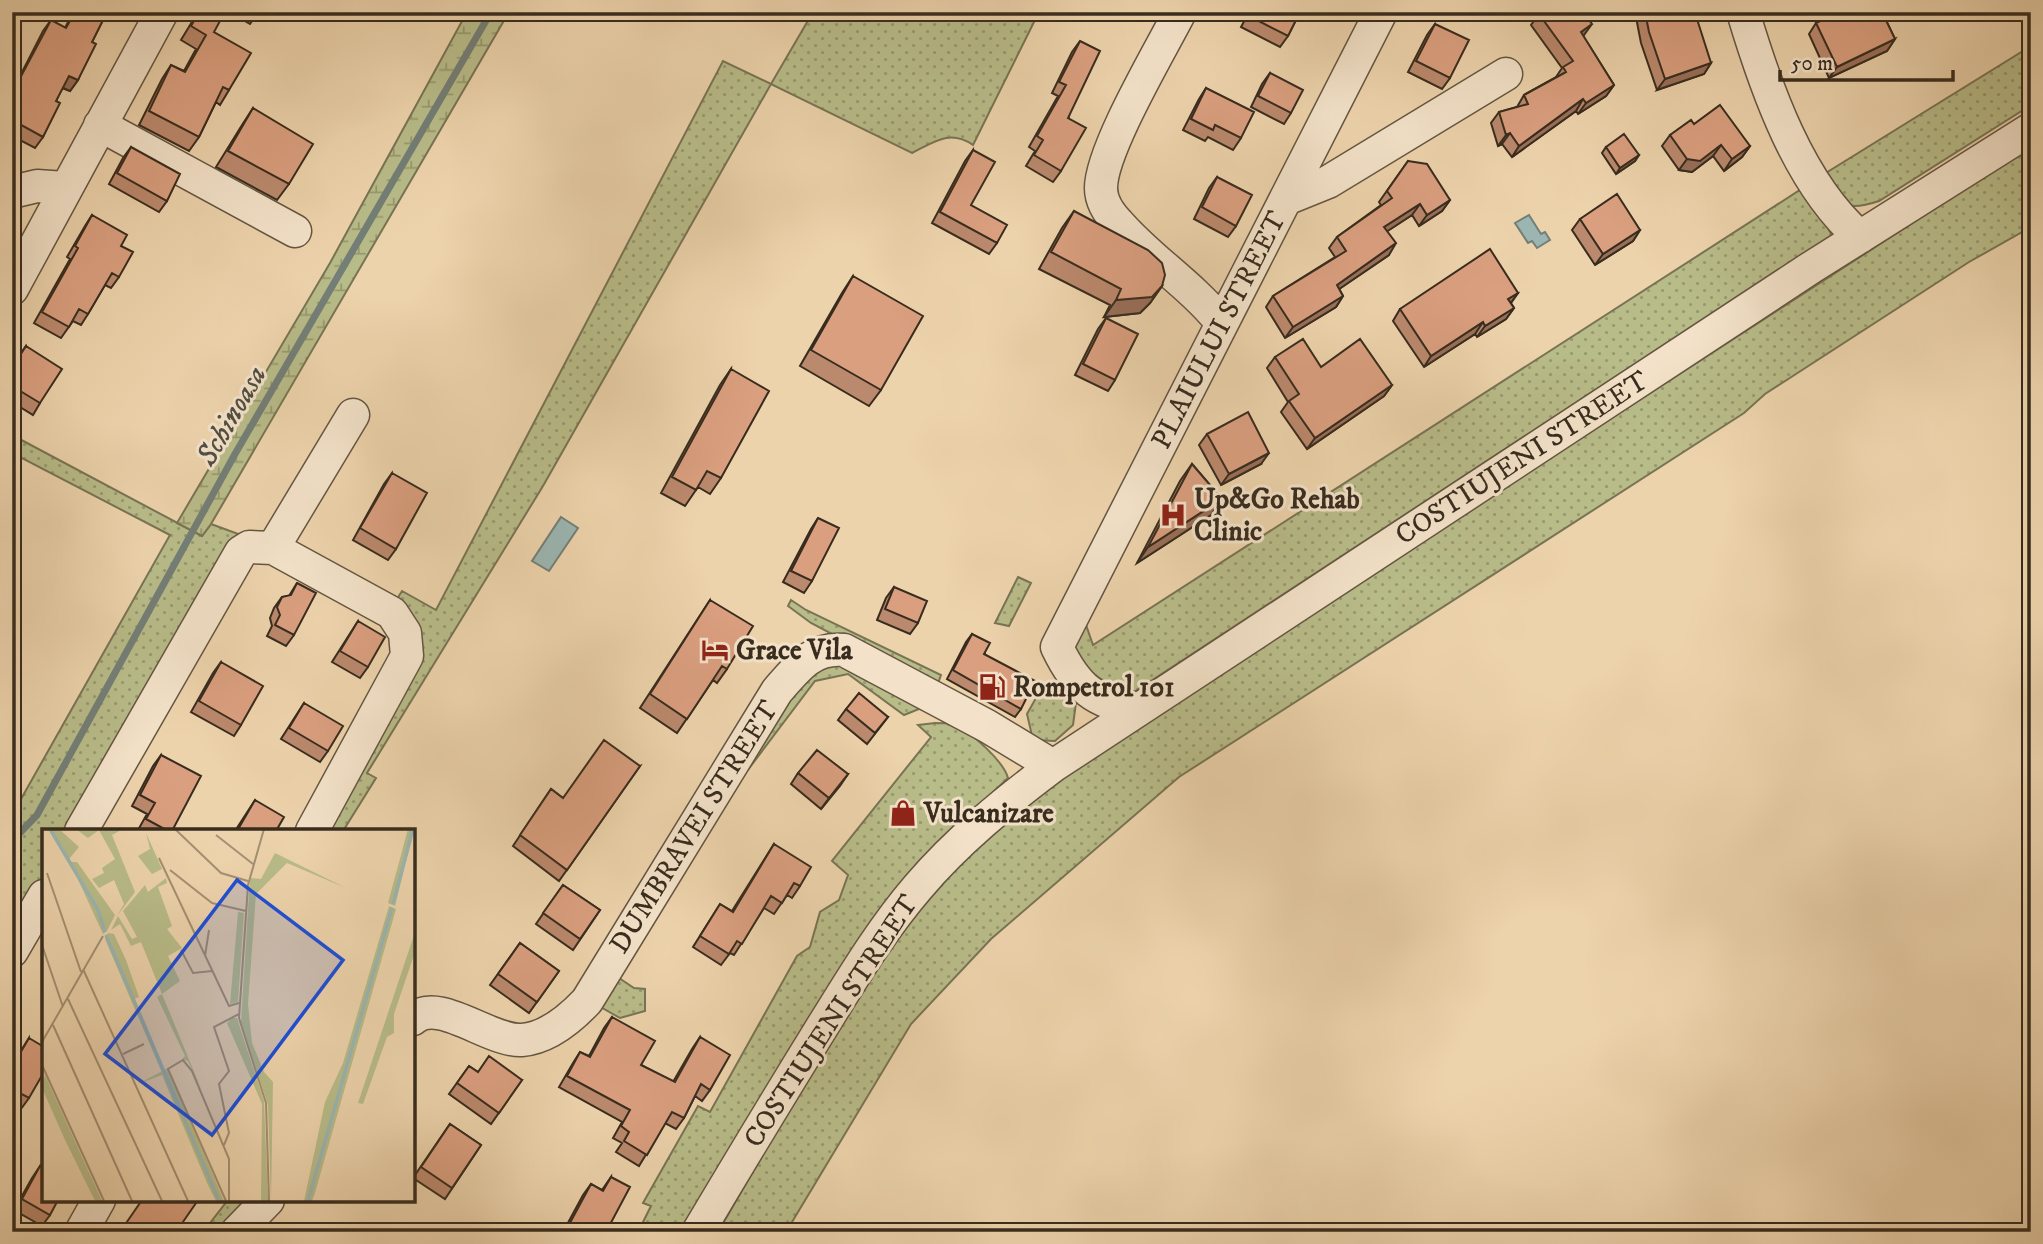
<svg xmlns="http://www.w3.org/2000/svg" width="2043" height="1244" font-family="'IM FELL DW Pica',serif">
  <style>
    .grass { fill: url(#grass-dots); stroke: #787454; stroke-width: 2 }
    .wetland { fill: url(#wetland-marsh); stroke: #787454; stroke-width: 2 }
    .water { fill: #9bb6b2; stroke: #737f77; stroke-width: 2 }
    .lines { fill: none; stroke-linecap: round; stroke-linejoin: round }
    .stream { stroke: #737f77; stroke-width: 7 }
    .minor-casing { stroke: #655642; stroke-width: 35 }
    .minor { stroke: #f3e2c9; stroke-width: 32 }
    .wall { fill: #bb896d; stroke: #382c1e; stroke-width: 2 }
    .shaded-wall { fill: #996f59; stroke: #382c1e; stroke-width: 2 }
    .building { fill: #da9f7f; stroke: #382c1e; stroke-width: 2 }
    .labels { text-anchor: middle; dominant-baseline: central; stroke-width: 6; stroke-linejoin: round; paint-order: stroke }
    .street-label { font-size: 28px; fill: #382c1e; stroke: #f3e2c9 }
    .poi-label { font-size: 28px; font-weight: bold; fill: #382c1e; stroke: #f3e2c9; text-anchor: start }
    .water-label { font-size: 30px; font-style: italic; fill: #514e43; stroke: #f3e2c9 }
    .inset-river { fill: none; stroke: #9bb6b2; stroke-width: 3.5 }
    .inset-road { fill: none; stroke: #a59073; stroke-width: 2 }
    .view { fill: #1d4ed8; fill-opacity: 0.15; stroke: #1d4ed8; stroke-width: 3.5 }
    .inset-edge { fill: none; stroke: #382c1e; stroke-width: 3.5 }
  </style>
  <defs>
    <pattern id="grass-dots" width="8" height="8" patternUnits="userSpaceOnUse" patternTransform="scale(1.75)"><rect width="8" height="8" fill="#b8bc89"/><path d="M2 2h.1M6 6h.1" fill="none" stroke="#97996f" stroke-width="1.8" stroke-linecap="round"/></pattern>
    <pattern id="wetland-marsh" width="20" height="14" patternUnits="userSpaceOnUse" patternTransform="scale(1.75)"><rect width="20" height="14" fill="#b8bc89"/><path d="M1 5h8M5 5V1M11 12h8M15 12V8" fill="none" stroke="#97996f"/></pattern>
  </defs>
  <rect width="100%" height="100%" fill="#edd3ac"/>
  <filter id="stains"><feTurbulence type="fractalNoise" baseFrequency=".00286" numOctaves="4"/><feColorMatrix values="0 0 0 0 .2 0 0 0 0 .09 0 0 0 0 .02 0 0 0 .5 -.17"/></filter>
  <radialGradient id="worn" r=".72"><stop offset=".6" stop-color="#630" stop-opacity="0"/><stop offset="1" stop-color="#630" stop-opacity=".3"/></radialGradient>
  <path class="grass" d="M813,12H1039L973,145C950,129 934,142 912,153L771,84L543,486L367,773L376,778L343,831H319L395,692V602L402,591L436,610L723,61L771,84Z
    M2031,46V105L1879,201C1843,213 1842,204 1821,176Z
    M2031,146V227L1969,262L1765,394L1744,413L1179,777L991,939L911,1024L786,1232H718C792,1106 859,970 961,864C1023,799 1103,752 1177,700Z
    M1803,188L1832,235L1131,694C1114,687 1078,671 1075,650C1074,641 1081,632 1086,625L1093,645Z
    M12,435L202,536L211,524L252,539L70,831H44V877L12,931V815L170,535L12,453Z
    M1018,577L1031,583L1009,626L995,623Z
    M791,600L806,610L941,675L936,689L811,623L788,606Z
    M831,659L929,705L904,715L848,674L815,681L738,783L716,821L709,817L784,690Z
    M1056,689L1069,690L1076,703L1073,725L1055,741L1033,740L1027,714L1036,698Z
    M935,723C940,723 947,723 952,724C969,729 1004,762 1008,778L960,823L683,1232H638L651,1206L643,1203L698,1106L710,1112L797,956L810,947L820,912L839,900L848,875L832,861L931,737L918,725Z
    M616,976L634,988L645,989V1011L620,1018L597,1005Z
    M228,1200H258L228,1232H203Z"/>
  <path class="wetland" d="M467,12H509L211,524L202,536L177,523L330,263Z"/>
  <path class="water" d="M1529,215L1541,234L1545,232L1550,240L1537,248L1532,241L1528,243L1515,223Z
    M561,517L578,528L549,571L532,561Z"/>
  <g class="lines">
    <path class="stream" d="M12,841L37,815L235,454L491,12"/>
    <defs>
      <path id="minor" d="M1180,12C1160,51 1101,150 1101,188C1101,203 1110,215 1120,225C1151,260 1191,285 1221,322
        M1743,12C1766,89 1799,184 1860,237
        M100,125L295,231
        M12,192L37,186L65,188
        M1286,199L1328,182L1506,74
        M12,289L162,12
        M273,548L353,415
        M1139,709C1095,704 1076,687 1057,647L1381,12
        M81,831L241,552L249,547L273,548L392,613L405,633L407,656L312,831
        M12,951L44,896
        M413,1019C438,996 490,1042 522,1040C547,1038 570,1019 587,1001L777,691C797,668 812,647 844,650L987,726L1053,766
        M81,1232L99,1200
        M237,1232L268,1200
        M698,1232C739,1163 780,1095 822,1027C852,979 881,930 918,887C957,841 1005,802 1053,766L1812,267L2031,129"/>
    </defs>
    <use href="#minor" class="minor-casing"/>
    <use href="#minor" class="minor"/>
  </g>
  <path class="wall" d="M73,12H107L92,42L78,80L70,91L62,88L56,101L43,137L35,148L12,136V83L17,82L43,31L51,20L65,28Z
    M198,12L214,32L229,90L220,105L216,102L199,137L189,151L139,125L162,79L171,65L184,71L196,49L181,40Z
    M229,12H258L250,24Z
    M1249,12H1300L1288,36L1280,47L1241,27Z
    M1635,12H1685L1687,19L1711,63L1704,74L1657,90L1641,43Z
    M1832,12H1882L1895,39L1887,51L1829,78L1809,34L1816,23L1833,15Z
    M1539,14L1583,36L1614,85L1606,96L1578,114L1576,111L1512,157L1502,144L1498,146L1491,123L1499,112L1517,107L1524,95L1556,77L1562,68L1531,25Z
    M1435,24L1450,78L1442,89L1408,72L1427,35Z
    M1080,41L1061,171L1053,182L1026,166L1035,151L1029,147L1058,96L1052,93L1072,52Z
    M1270,73L1291,113L1284,124L1251,107L1262,84Z
    M1206,88L1241,138L1233,150L1208,137L1205,141L1183,130L1199,99Z
    M253,108L289,184L277,200L216,167L242,125Z
    M1694,124L1750,146L1742,157L1724,171L1713,156L1692,172L1679,170L1662,146L1670,135Z
    M131,147L167,201L159,212L109,184L123,158Z
    M1606,147L1639,155L1635,161L1616,174L1602,153Z
    M973,150L971,205L997,243L989,254L932,223L965,161Z
    M1408,161L1450,200L1442,211L1419,226L1412,215L1387,231L1389,255L1339,289L1343,296L1336,307L1285,338L1266,307L1273,296L1335,257L1329,248L1337,237L1381,205L1379,202Z
    M1217,177L1236,226L1228,237L1194,219L1209,188Z
    M1074,211L1162,286L1150,303L1140,313L1104,317L1110,305L1039,269L1062,228Z
    M92,215L121,246L119,277L111,288L105,285L88,314L81,325L73,321L61,338L34,323L70,259L67,257L85,226Z
    M1580,219L1640,230L1633,241L1595,265L1572,230Z
    M853,276L881,390L869,406L800,366L842,293Z
    M1518,293L1511,303L1514,308L1506,319L1477,337L1475,334L1424,367L1393,321L1400,309Z
    M1106,318L1115,380L1108,391L1075,375L1098,329Z
    M26,346L40,403L33,415L12,402V366Z
    M1275,357L1321,367L1392,385L1384,396L1307,449L1281,412L1288,402L1267,368Z
    M731,369L721,478L710,494L698,487L685,506L661,493L720,385Z
    M1207,434L1261,464L1221,485L1199,445Z
    M1192,464L1222,499L1211,515L1137,563L1180,481Z
    M392,473L396,549L388,560L353,540L384,484Z
    M818,518L812,581L804,593L783,582L811,529Z
    M297,583L294,635L286,646L267,636L272,626L270,618L274,608L282,597L289,596Z
    M894,587L918,623L910,634L877,620L886,598Z
    M710,600L727,669L717,683L713,680L677,733L640,708Z
    M358,621L368,667L360,678L332,662Z
    M972,634L1021,709L1015,717L947,679L966,642Z
    M221,662L241,725L234,736L191,712L213,673Z
    M304,703L328,751L320,762L281,739Z
    M846,709L888,717L867,744L838,720Z
    M161,755L172,831H139L138,830L147,814L132,806L153,766Z
    M640,766L559,881L513,846L551,789L563,798Z
    M798,773L848,774L821,809L791,784Z
    M255,800L276,831H235Z
    M774,844L800,886L792,898L787,895L774,914L764,908L734,955L730,953L721,965L693,947L720,904L732,911Z
    M563,885L600,910L573,950L536,924Z
    M520,943L559,971L529,1013L490,985Z
    M612,1017L641,1065L673,1082L692,1049L700,1037L710,1090L702,1101L695,1096L684,1118L676,1129L665,1123L639,1166L616,1152L622,1143L613,1138L622,1122L559,1087L573,1063L580,1052L589,1056L604,1028Z
    M29,1038V1098L21,1109L12,1104V1065Z
    M469,1066L478,1072L522,1080L491,1124L449,1094Z
    M450,1124L481,1145L445,1199L413,1178Z
    M40,1166L50,1215L42,1226L14,1210L32,1178Z
    M611,1177L606,1232H563L583,1195L591,1184L602,1190Z"/>
  <path class="shaded-wall" d="M1592,24L1584,35L1573,43L1581,32Z
    M1895,39L1887,51L1829,78L1837,67Z
    M1711,63L1704,74L1657,90L1665,79Z
    M69,76L78,80L70,91L61,87Z
    M1614,85L1606,96L1578,114L1586,103Z
    M1583,99L1576,111L1512,157L1519,146Z
    M1510,133L1502,144L1498,146L1506,135Z
    M1721,145L1713,156L1692,172L1679,170L1687,159Z
    M1750,146L1742,157L1724,171L1732,159Z
    M1639,155L1635,161L1616,174L1620,168Z
    M1450,200L1442,211L1419,226L1427,215Z
    M1420,204L1412,215L1377,238L1384,227Z
    M1640,230L1633,241L1595,265L1603,254Z
    M1396,243L1389,255L1329,296L1337,285Z
    M1162,286L1150,303L1140,313L1104,317L1116,300Z
    M1518,293L1510,304L1508,299Z
    M1343,296L1336,307L1285,338L1293,327Z
    M1514,308L1506,319L1477,337L1485,326Z
    M1483,322L1475,334L1424,367L1431,356Z
    M1392,385L1384,396L1307,449L1315,438Z
    M1269,453L1261,464L1221,485L1229,474Z
    M1222,499L1211,515L1137,563L1148,547Z
    M848,774L840,786L821,809L829,798Z"/>
  <path class="building" d="M75,12H107L92,42L96,44L78,80L69,76L56,101L60,103L43,137L12,120V84L14,80L18,82L51,20L66,28Z
    M199,12H204L220,21L214,32L251,53L229,90L223,87L199,137L149,111L171,65L185,72L206,35L191,26Z
    M1251,12H1300L1288,36L1249,16Z
    M1541,12H1583L1592,24L1581,32L1614,85L1586,103L1583,99L1519,146L1510,133L1506,135L1499,112L1528,104L1524,95L1566,72L1563,67L1573,61L1539,14Z
    M1645,12H1685L1687,19L1696,16L1711,63L1665,79L1649,32Z
    M1839,12H1882L1895,39L1837,67L1816,23Z
    M1435,24L1469,40L1450,78L1416,61Z
    M1080,41L1100,51L1068,118L1086,128L1061,171L1034,155L1043,140L1037,136L1066,85L1059,82Z
    M1270,73L1303,90L1291,113L1258,96Z
    M1206,88L1254,112L1241,138L1215,125L1213,130L1191,119Z
    M1720,105L1750,146L1732,159L1721,145L1700,161L1687,159L1670,135L1691,120L1694,124Z
    M253,108L313,144L289,184L228,151Z
    M1624,134L1639,155L1620,168L1606,147Z
    M131,147L180,174L167,201L117,173Z
    M973,150L995,162L971,205L1007,225L997,243L940,212Z
    M1408,161L1427,164L1450,200L1427,215L1420,204L1384,227L1396,243L1337,285L1343,296L1293,327L1273,296L1346,251L1337,237L1392,198L1387,191Z
    M1217,177L1252,195L1236,226L1202,207Z
    M1617,194L1640,230L1603,254L1580,219Z
    M1074,211L1148,250L1162,263L1165,275L1162,286L1152,297L1116,300L1121,289L1051,252Z
    M92,215L127,235L121,246L133,252L119,277L112,273L88,314L79,309L69,327L42,312L78,248L75,246Z
    M1490,249L1518,293L1508,299L1514,308L1485,326L1483,322L1431,356L1400,309Z
    M853,276L923,316L881,390L811,350Z
    M1106,318L1138,334L1115,380L1083,364Z
    M1303,339L1321,367L1360,339L1392,385L1315,438L1289,401L1299,394L1275,357Z
    M26,346L62,369L40,403L12,386V368Z
    M731,369L769,391L721,478L707,471L696,490L672,477Z
    M1248,412L1269,453L1229,474L1207,434Z
    M1192,464L1222,499L1148,547Z
    M392,473L427,493L396,549L360,528Z
    M818,518L839,528L812,581L791,571Z
    M297,583L316,593L294,635L275,625L280,615L277,607L282,597L291,595Z
    M894,587L927,601L918,623L885,609Z
    M710,600L753,626L727,669L722,666L687,719L650,694Z
    M358,621L385,637L368,667L340,651Z
    M972,634L990,643L984,654L1035,681L1021,709L953,670Z
    M221,662L263,686L241,725L199,701Z
    M859,693L888,717L875,733L846,709Z
    M304,703L343,726L328,751L289,728Z
    M604,740L640,766L567,870L520,835L551,789L563,798Z
    M817,750L848,774L829,798L798,773Z
    M161,755L201,776L172,831H168L146,819L155,803L140,795Z
    M255,800L284,817L276,831H237Z
    M774,844L811,867L800,886L794,883L782,903L771,896L742,944L737,941L729,954L700,936L720,904L733,912Z
    M563,885L600,910L580,939L543,913Z
    M520,943L559,971L537,1002L498,974Z
    M612,1017L655,1041L641,1065L675,1082L700,1037L730,1055L710,1090L701,1084L684,1118L672,1112L647,1155L624,1141L629,1132L621,1126L630,1110L567,1076L580,1052L590,1057Z
    M29,1038L44,1047V1072L29,1098L12,1089V1067Z
    M489,1056L522,1080L499,1113L457,1083L469,1066L478,1072Z
    M450,1124L481,1145L452,1188L421,1167Z
    M40,1166L44,1169V1200H58L50,1215L22,1199Z
    M611,1177L630,1187L606,1232H565L591,1184L603,1191Z
    M142,1200H192L196,1203L176,1232H120Z"/>
  <defs>
    <symbol id="hospital-bare" viewBox="-9 -9 18 18"><path d="M-5-5h3v3.5h4V-5h3V5h-3V1.5h-4V5h-3Z" fill="#8f2418" stroke="#f3e2c9" stroke-width="2.5" paint-order="stroke"/></symbol>
    <symbol id="hotel-bare" viewBox="-9 -9 18 18"><path d="M-6-4.5h1.5V1H6V5H4.5V3h-9V5H-6ZM-4 0a1.8 1.8 0 1 1 3.6 0ZM.5 0V-2.5h3Q6-2.5 6 0Z" fill="#8f2418" stroke="#f3e2c9" stroke-width="2.5" paint-order="stroke"/></symbol>
    <symbol id="fuel-bare" viewBox="-9 -9 18 18"><path d="M-5.5-6h7V0h2V4h1.3V-2.5L3-4.5l.8-.8L6-3V5H2.5V1h-1V6h-7ZM-4.2-4.7v3.2H.2V-4.7Z" fill="#8f2418" stroke="#f3e2c9" stroke-width="2.5" paint-order="stroke"/></symbol>
    <symbol id="shop-bare" viewBox="-9 -9 18 18"><path d="M-5-2.5h2.3a2.7 3.5 0 0 1 5.4 0H5L5.5 6h-11ZM-1.5-2.5h3a1.5 2.3 0 0 0-3 0Z" fill="#8f2418" stroke="#f3e2c9" stroke-width="2.5" paint-order="stroke"/></symbol>
  </defs>
  <g fill-rule="evenodd">
    <use href="#hospital-bare" x="1154" y="496" width="38" height="38"/>
    <use href="#hotel-bare" x="696" y="631" width="38" height="38"/>
    <use href="#fuel-bare" x="973" y="668" width="38" height="38"/>
    <use href="#shop-bare" x="884" y="794" width="38" height="38"/>
  </g>
  <g class="labels">
    <g class="street-label">
      <text transform="translate(1219 330) rotate(-63)">PLAIULUI STREET</text>
      <text transform="translate(1522 458) rotate(-33)">COSTIUJENI STREET</text>
      <text transform="translate(694 827) rotate(-58)">DUMBRAVEI STREET</text>
      <text transform="translate(831 1021) rotate(-57)">COSTIUJENI STREET</text>
    </g>
    <g class="poi-label">
      <text x="1194" y="499">Up&amp;Go Rehab<tspan x="1194" dy="32">Clinic</tspan></text>
      <text x="736" y="650">Grace Vila</text>
      <text x="1013" y="687">Rompetrol 101</text>
      <text x="924" y="813">Vulcanizare</text>
    </g>
    <g class="water-label">
      <text transform="translate(232 416) rotate(-60)">Schinoasa</text>
    </g>
  </g>
  <g transform="translate(42 829)">
    <rect width="373" height="373" fill="#edd3ac"/>
    <path d="M9,0H17L37,18L27,30ZM34,0H81L70,6L93,63L75,87L82,75L72,51L57,59L50,50L62,44L60,39L73,30L57,1L46,9ZM104,4L120,40L110,45L96,27L108,20ZM233,24L304,59L245,34L214,65L206,175L210,214L222,243L231,253L229,372L226,276L199,193L208,49L219,50ZM28,33H35L73,86L65,102ZM124,49L125,54L116,58L130,97L125,100L140,119L126,127L138,152L120,165L160,262L146,232L140,230L143,227L115,168L120,165L99,113L89,117L78,95L69,101L76,87L90,110L95,108L81,82L103,56L106,63ZM196,83L202,84L196,173L188,175ZM373,103V123L352,185V204L345,208L321,275L316,274ZM66,104L72,105L84,131L97,168L92,170ZM190,189H195L222,272L226,372H219L220,275L185,194ZM126,239L182,372H174L165,354L120,246L96,255ZM3,246L60,372H53L23,311L0,259Z" fill="#b8bc89"/>
    <path d="M366,0H372L353,77L346,74ZM28,33L57,79L65,102L61,105ZM347,77L354,80L273,364L270,372H262L283,273L301,234ZM66,104L122,241L120,244L63,110Z" fill="#b8bc89"/>
    <path class="inset-river" d="M8,0L56,81L63,103M351,75L371,0M64,106L177,372M266,372L350,79"/>
    <path class="inset-road" d="M133,0L179,44L206,52M222,0L206,56L197,189L224,274L227,372M174,6L211,35M117,29L187,177L197,174M128,41L170,74L204,82M5,44L39,143M0,116L21,178M139,121L151,144L170,142M163,127L167,101M41,140L146,372M26,170L120,372M11,196L90,372M0,213L61,107M81,225L102,215M0,236L62,372M182,316L187,304L177,255L187,242L172,198L197,185M184,372L126,240L141,231L150,242L187,330V372"/>
    <path class="view" d="M195,51L301,131L170,306L63,225Z"/>
    <rect width="373" height="373" class="inset-edge"/>
  </g>
  <rect width="2043" height="1244" fill="none" stroke="#edd3ac" stroke-width="42"/>
  <rect x="14" y="14" width="2015" height="1216" fill="none" stroke="#382c1e" stroke-width="3.5"/>
  <rect x="21" y="21" width="2001" height="1202" fill="none" stroke="#382c1e" stroke-width="2"/>
  <path d="M1780 70v10h173v-10" fill="none" stroke="#382c1e" stroke-width="3.5"/>
  <text x="1791" y="70" font-size="21" fill="#382c1e" stroke="#f3e2c9" stroke-width="5" paint-order="stroke">50 m</text>
  <rect width="100%" height="100%" filter="url(#stains)"/>
  <rect width="100%" height="100%" fill="url(#worn)"/>
</svg>
